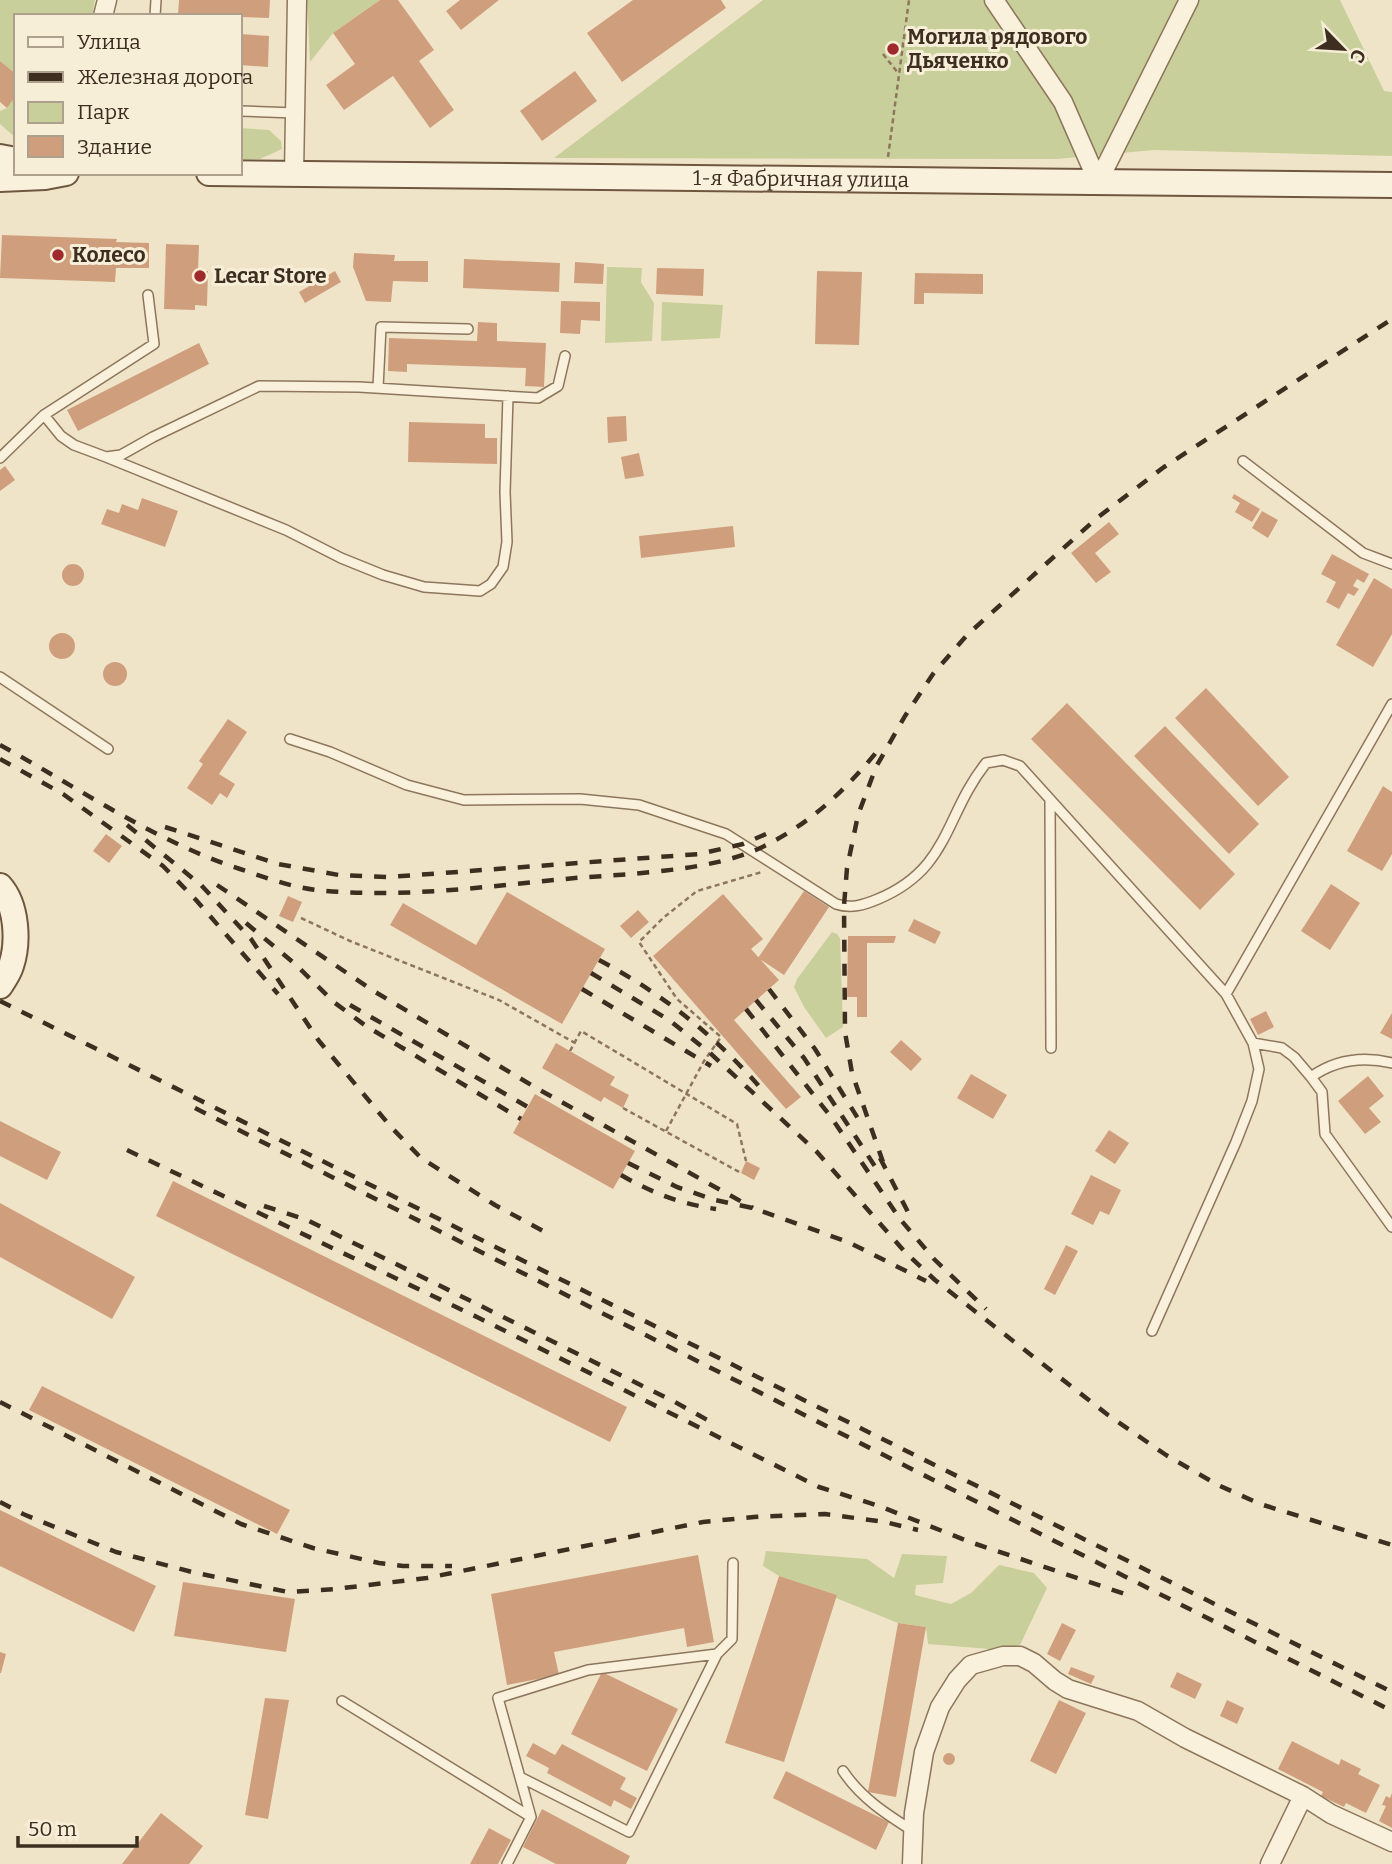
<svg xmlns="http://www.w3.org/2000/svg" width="1392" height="1864" font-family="Bitter,serif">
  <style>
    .green { fill: #c9cf9b }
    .building { fill: #cf9f7d }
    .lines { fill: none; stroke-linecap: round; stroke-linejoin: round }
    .service-casing { stroke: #8d765c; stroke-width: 12 }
    .minor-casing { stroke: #8d765c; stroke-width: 21 }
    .secondary-casing { stroke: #6f573f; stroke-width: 28 }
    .path { stroke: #8d765c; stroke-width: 2.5; stroke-dasharray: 5 3.5; stroke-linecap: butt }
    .service { stroke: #faf1dc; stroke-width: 9 }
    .minor { stroke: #faf1dc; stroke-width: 18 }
    .secondary { stroke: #faf1dc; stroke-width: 24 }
    .rail { stroke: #3d2e20; stroke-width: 4.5; stroke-dasharray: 12 12; stroke-linecap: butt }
    .poi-dot { fill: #9e2a2b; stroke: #f7eed8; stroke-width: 2.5 }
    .labels { text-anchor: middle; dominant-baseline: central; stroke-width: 6; stroke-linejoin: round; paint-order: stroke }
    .poi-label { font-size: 21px; font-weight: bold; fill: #3d2e20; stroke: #f7eed8; text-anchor: start }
    .street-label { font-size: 21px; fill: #3d2e20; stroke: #f7eed8 }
  </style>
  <rect width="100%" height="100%" fill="#f0e4c8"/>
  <path class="green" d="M0,0H95L92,16H16V74L0,61Z
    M307,0H380L333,33L310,62Z
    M763,0H1340L1384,91L1392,92V156L1154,150L1057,159L554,158Z
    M16,96V138L0,124V111L7,108Z
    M240,128L269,130L281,141L282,149L260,159H240Z
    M607,267L642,268L641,282L654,303L652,341L605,343Z
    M662,302L723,305L720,338L661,341Z
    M832,932L837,934L840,938L843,1027L826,1038L804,1007L794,987L797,979Z
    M766,1551L867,1559L894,1578L902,1554L947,1556L943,1583L916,1585L915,1595L951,1604L971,1593L999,1565L1034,1573L1047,1588L1020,1645L1001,1650L928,1644L926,1627L898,1623L836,1598L837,1595L779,1576L763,1566Z"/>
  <path class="building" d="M179,0H270L269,18L178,15Z
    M380,0H398L434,50L419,61L454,110L430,128L393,76L344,110L326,85L355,64L333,33Z
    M460,0H499L461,30L446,11Z
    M633,0H721L726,8L622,82L587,33Z
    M240,34L269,36L268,67L240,65Z
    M0,61L16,74V96L7,108L0,102Z
    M575,71L597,101L542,141L520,111Z
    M2,235L117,239L116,242L149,243V268H116L115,282L0,278Z
    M166,244L199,245L198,271H208L207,306L195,305V310L164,309Z
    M354,253L395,255L394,261H428V282L393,281L391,302L366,301L353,267Z
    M464,259L560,263L559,292L463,288Z
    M575,262L604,264L603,284L574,283Z
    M657,268L704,269L703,296L656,294Z
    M335,271L341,282L305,303L299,292Z
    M817,271L862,272L859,345L815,344Z
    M915,273L983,274V294L924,293V304H914Z
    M561,301L600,302V321L581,320L580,334L560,333Z
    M478,322L497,323V341L546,343L544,387L525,386L526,368L407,364V372L388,371L389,338L477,341Z
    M199,343L209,364L78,431L67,410Z
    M626,416L627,441L608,443L607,417Z
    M409,422L485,424V438H497V464L408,462Z
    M639,453L644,476L625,479L621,457Z
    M5,466L15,480L0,491V470Z
    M1234,494L1260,509L1252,522L1235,512L1240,503L1232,498Z
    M142,498L178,511L165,547L101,524L107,509L119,513L122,504L138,510Z
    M1262,511L1278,520L1268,538L1252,528Z
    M1109,522L1119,534L1095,553L1111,572L1096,583L1071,553Z
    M733,526L735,547L641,558L639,536Z
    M1332,554L1369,574L1364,583L1357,579L1353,586L1359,589L1354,596L1348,593L1339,609L1326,602L1336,582L1321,574Z
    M62 575a11 11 0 1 1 22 0a11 11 0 1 1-22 0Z
    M1374,578L1392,589V634L1373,667L1336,645Z
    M49 646a13 13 0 1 1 26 0a13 13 0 1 1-26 0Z
    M103 674a12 12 0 1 1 24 0a12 12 0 1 1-24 0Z
    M1206,688L1289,777L1258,806L1175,718Z
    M1067,703L1235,874L1200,910L1031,739Z
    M228,719L247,732L219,774L235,784L227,798L220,793L212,805L187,788L203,764L199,761Z
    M1165,726L1259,824L1229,854L1134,756Z
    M1383,786L1392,792V854L1382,871L1347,851Z
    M106,834L122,846L109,863L93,851Z
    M1331,884L1360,903L1330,950L1301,931Z
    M804,891L829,907L784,975L758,958Z
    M507,892L605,949L562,1024L390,925L403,903L476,945Z
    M723,894L763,939L751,949L779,980L734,1020L801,1097L786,1109L653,956Z
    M288,896L302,902L293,922L279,916Z
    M638,910L649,922L631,938L620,926Z
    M914,919L941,932L935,944L908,931Z
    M848,936H896L894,943H867V1017H857V997H847Z
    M1266,1011L1274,1027L1258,1035L1250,1019Z
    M1392,1013V1039L1380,1033Z
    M901,1040L922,1059L911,1071L890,1052Z
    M556,1043L615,1077L610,1085L629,1095L623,1108L604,1097L601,1102L542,1068Z
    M971,1074L1007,1095L993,1119L957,1098Z
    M1368,1076L1384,1096L1369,1108L1381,1122L1365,1134L1338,1101Z
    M535,1094L635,1151L613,1189L513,1133Z
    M0,1121L61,1152L47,1180L0,1156Z
    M1109,1130L1129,1143L1115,1164L1095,1151Z
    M746,1161L760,1168L754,1180L741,1173Z
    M1091,1175L1121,1190L1109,1215L1100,1211L1093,1225L1071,1214Z
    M173,1181L627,1407L610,1442L156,1216Z
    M0,1203L135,1277L112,1319L0,1257Z
    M1066,1245L1078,1251L1055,1295L1044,1289Z
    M42,1386L290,1510L277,1534L29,1410Z
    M0,1510L156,1586L134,1632L0,1566Z
    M698,1555L714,1642L687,1647L684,1628L554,1652L559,1675L507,1685L491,1594Z
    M779,1576L837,1595L784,1762L725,1743Z
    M183,1582L295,1599L286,1652L174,1636Z
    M898,1623L926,1627L896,1797L868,1792Z
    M1062,1623L1076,1630L1060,1661L1047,1654Z
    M0,1652L6,1654L1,1673H0Z
    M1071,1667L1095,1676L1091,1684L1068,1674Z
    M602,1672L678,1709L647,1771L571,1734Z
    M1177,1672L1202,1684L1195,1699L1170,1687Z
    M265,1698L289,1700L268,1819L245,1815Z
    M1059,1700L1086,1713L1056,1774L1030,1761Z
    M1227,1700L1244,1708L1237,1724L1220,1716Z
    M1292,1741L1339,1765L1341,1759L1361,1769L1358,1774L1380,1785L1366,1813L1346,1803L1344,1807L1321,1796L1323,1792L1278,1769Z
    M533,1743L555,1755L562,1744L626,1778L620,1789L637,1798L631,1809L614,1800L611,1807L547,1773L549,1768L526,1756Z
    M943 1759a6 6 0 1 1 12 0a6 6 0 1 1-12 0Z
    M786,1771L889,1822L876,1850L773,1798Z
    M1392,1793V1828L1379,1821L1386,1806L1382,1805L1386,1796L1390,1798Z
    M542,1809L630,1856L626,1864H556L523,1847Z
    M161,1813L203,1846L189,1864H122Z
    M489,1828L511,1840L498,1864H470Z"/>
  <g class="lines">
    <defs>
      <path id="service" d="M155,16L156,0
        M240,111L295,113
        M378,388L381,327L468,329
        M44,415L61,436L74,445L106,457L121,455L153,437L259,386L359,387L538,398L558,386L565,356
        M106,457L286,530L341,558L383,575L424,587L480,591L491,584L503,567L507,542L505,492L508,396
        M0,458L44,415L154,344L148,295
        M1243,461L1363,553L1392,564
        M0,677L108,749
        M290,739L330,752L407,785L464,800L580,799L639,805L726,834L836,904C851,909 864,905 878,899C950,869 944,816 986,763L1003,760L1020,766L1226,994L1392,704
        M1050,799L1051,1048
        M1253,1043L1282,1048L1294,1057L1311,1077C1335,1060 1363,1056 1392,1063
        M1311,1077L1322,1092L1325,1134L1392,1227
        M1152,1331L1236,1142L1252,1101L1259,1069L1253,1043L1226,994
        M342,1701L531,1817
        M843,1771C861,1798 886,1814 913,1831
        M520,1777L629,1832L717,1654L732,1639L733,1563
        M507,1864L531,1817L498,1698L588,1670L717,1654"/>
      <path id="minor" d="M994,0L1063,102L1098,182
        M103,16L107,0
        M294,174L297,0
        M1098,182L1189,0
        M912,1864L914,1813L924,1752L940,1707L957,1680L971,1665L1003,1656H1020L1034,1663L1055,1681L1068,1689L1138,1711L1185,1738L1303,1796
        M1270,1864L1303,1796L1331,1814L1392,1842"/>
      <g id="secondary">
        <path d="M0,157L16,160"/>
        <path id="s1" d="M209,173L1392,185"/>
        <path d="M0,179L45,177L66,173"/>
        <path d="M0,886C17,905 19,942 11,966C9,973 4,980 0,986"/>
      </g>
    </defs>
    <use href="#service" class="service-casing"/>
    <use href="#minor" class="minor-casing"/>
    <use href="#secondary" class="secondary-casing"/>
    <path class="path" d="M883,54L898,73
      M888,157L909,0
      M301,918L350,941L499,1000L575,1043
      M570,1051L581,1031L737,1124L746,1161
      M623,1108L741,1173
      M666,1131L704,1061L721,1037L677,999L639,942L663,918L697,891L762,872"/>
    <use href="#service" class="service"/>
    <use href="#minor" class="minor"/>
    <use href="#secondary" class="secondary"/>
    <path class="rail" d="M0,745C77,787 156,842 240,869C264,877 291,887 316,890C402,899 490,886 575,878C628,874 710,871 758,849C808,826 845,791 879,749
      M0,759L63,794L163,866L196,900L278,994
      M127,825L201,885L251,939L319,1041L391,1127L421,1158L495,1205L543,1231
      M165,827L278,864L339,875L389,877L699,854L743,844L773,831
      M217,885L372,990L538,1089L753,1208
      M246,923L294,963L335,1003L366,1026L521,1119
      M599,960C663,994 717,1037 764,1092
      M591,973L669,1020L710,1053L817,1152L905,1252L935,1280L1108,1415L1166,1455L1218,1485L1260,1504L1392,1545
      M582,989L711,1066
      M769,989L815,1049L862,1125
      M756,1000L804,1058L880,1174
      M0,1001L1392,1692
      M350,1005L528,1107
      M746,1009L831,1117L900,1219L934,1259L986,1309
      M195,1108L1392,1711
      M127,1150L479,1318L819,1487L879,1506L970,1542L1131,1596
      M880,1158L909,1214
      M883,1162L852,1073L845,1032L844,906L847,868L858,815L876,767L905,716L933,674L967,635L1097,518L1164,467L1392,319
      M628,1163L677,1187L715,1200L753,1208L848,1242L926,1281
      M621,1175C652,1193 681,1204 716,1209
      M264,1206L307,1220L675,1402L711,1422
      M0,1402L241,1524L313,1548L379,1563L403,1566H452
      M0,1502L23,1514L116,1552L192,1572L288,1592L335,1589L427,1578L703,1522L754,1517L825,1514L885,1522L918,1530"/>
  </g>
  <g class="poi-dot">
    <circle cx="893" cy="49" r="7"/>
    <circle cx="58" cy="255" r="7"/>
    <circle cx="200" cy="276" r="7"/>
  </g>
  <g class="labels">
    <g class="poi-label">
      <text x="907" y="37">Могила рядового<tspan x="907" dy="24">Дьяченко</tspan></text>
      <text x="72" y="255">Колесо</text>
      <text x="214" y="276">Lecar Store</text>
    </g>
    <g class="street-label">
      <text stroke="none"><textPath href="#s1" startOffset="592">1-я Фабричная улица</textPath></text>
    </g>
  </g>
  <rect x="14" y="14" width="228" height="161" fill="#f7eed8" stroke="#ada18e" stroke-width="2"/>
  <rect x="28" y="37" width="35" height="10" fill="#faf1dc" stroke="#ada18e" stroke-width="2"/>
  <text x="77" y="49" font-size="21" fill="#3d2e20">Улица</text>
  <rect x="28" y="72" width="35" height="10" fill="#3d2e20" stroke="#ada18e" stroke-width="2"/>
  <text x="77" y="84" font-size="21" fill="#3d2e20">Железная дорога</text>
  <rect x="28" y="102" width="35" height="21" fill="#c9cf9b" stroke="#ada18e" stroke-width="2"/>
  <text x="77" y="119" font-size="21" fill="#3d2e20">Парк</text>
  <rect x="28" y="136" width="35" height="21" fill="#cf9f7d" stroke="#ada18e" stroke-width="2"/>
  <text x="77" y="154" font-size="21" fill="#3d2e20">Здание</text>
  <g transform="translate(1343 49) rotate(115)" stroke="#f7eed8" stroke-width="5" paint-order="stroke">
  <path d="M0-5L12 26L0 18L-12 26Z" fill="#3d2e20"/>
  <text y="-10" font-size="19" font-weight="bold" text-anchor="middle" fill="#3d2e20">С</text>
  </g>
  <path d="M18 1836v10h119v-10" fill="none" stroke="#3d2e20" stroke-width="3.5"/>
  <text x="28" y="1836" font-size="21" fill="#3d2e20" stroke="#f7eed8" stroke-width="5" paint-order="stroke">50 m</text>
</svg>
